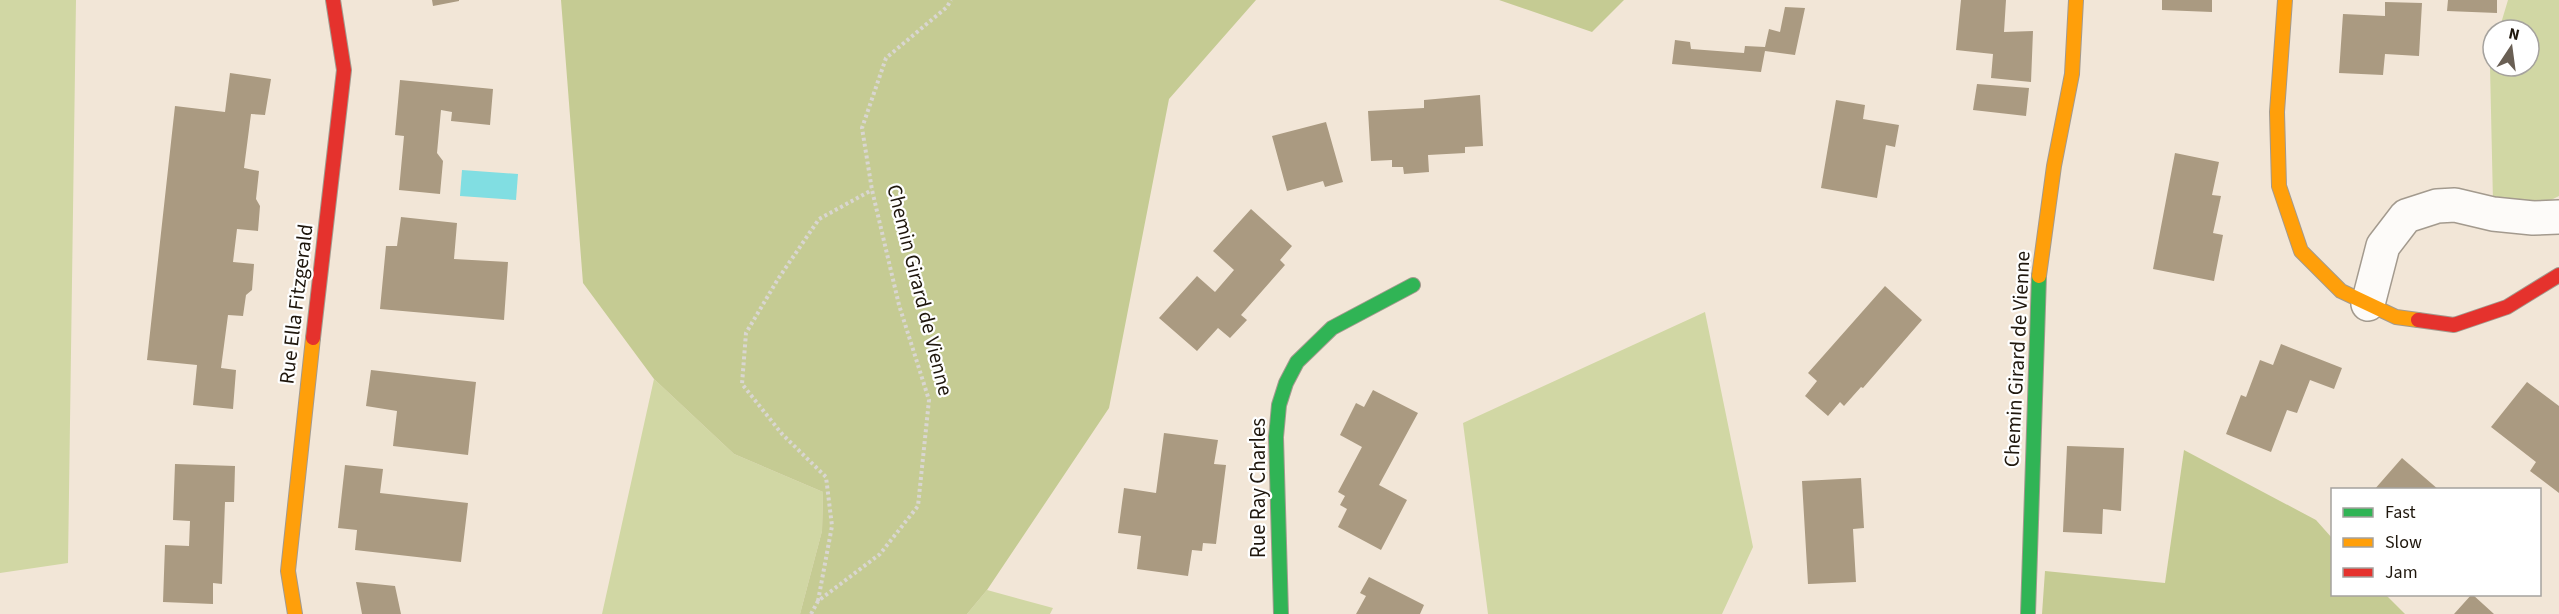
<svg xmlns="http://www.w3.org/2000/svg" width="2559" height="614" font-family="'Source Sans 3',sans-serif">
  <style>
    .green { fill: #d1d7a4 }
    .forest { fill: #c5cb93 }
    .water { fill: #81dee2 }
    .building { fill: #aa9a81 }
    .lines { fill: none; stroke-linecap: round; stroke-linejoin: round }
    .street-casing { stroke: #a39a8e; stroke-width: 36 }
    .fast-casing { stroke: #a39a8e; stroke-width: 16 }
    .slow-casing { stroke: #a39a8e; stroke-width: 16 }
    .jam-casing { stroke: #a39a8e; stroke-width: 16 }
    .path { stroke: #d9d6d1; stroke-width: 4; stroke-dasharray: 3 3; stroke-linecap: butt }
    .street { stroke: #fdfbf9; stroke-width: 33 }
    .fast { stroke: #30b455; stroke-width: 14 }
    .slow { stroke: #ff9f0a; stroke-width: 14 }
    .jam { stroke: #e5322d; stroke-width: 14 }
    .labels { text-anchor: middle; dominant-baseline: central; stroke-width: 4.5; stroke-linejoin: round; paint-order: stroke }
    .street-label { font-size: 21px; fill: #1f170d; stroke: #fff }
  </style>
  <rect width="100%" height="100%" fill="#f2e6d7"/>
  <path class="green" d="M0,0H76L68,563L0,573Z
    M2508,0H2559V196L2551,200L2493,202L2490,66L2493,55V66H2529V30H2499Z
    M1705,312L1753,547L1722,614H1488L1463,423Z
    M654,379L734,454L823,492L822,531L800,614H602Z
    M987,590L1053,608L1050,614H967Z"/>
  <path class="forest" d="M561,0H1256L1169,99L1109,408L987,590L967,614H800L822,531L823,492L734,454L654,379L583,283Z
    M1499,0H1624L1592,32Z
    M2184,450L2316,520L2332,538V594L2386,595L2405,614H2042L2045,571L2165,583Z"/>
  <path class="water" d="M462,170L518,174L516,200L460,196Z"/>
  <path class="building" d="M432,0H459V1L433,6Z
    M1961,0H2006L2004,32L2033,31L2031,82L1991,78L1993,54L1956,50Z
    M2162,0H2212V12L2162,10Z
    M2448,0H2497V13L2447,11Z
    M2385,2L2422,3L2419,56L2385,54L2383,75L2339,73L2343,14L2385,16Z
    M1785,7L1805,8L1795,55L1765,51L1761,72L1672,64L1675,40L1690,42L1691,49L1744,53L1745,46L1765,47L1769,29L1780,32Z
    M230,73L271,79L265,115L251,114L244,168L259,171L256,199L260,206L258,231L237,229L233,262L254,264L252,290L246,295L243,316L228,315L221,368L236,370L233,409L193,405L197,365L147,360L175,106L225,112Z
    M400,80L493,89L490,125L451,121L452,112L441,110L437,153L443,161L440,194L399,190L404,136L395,135Z
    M1977,84L2029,88L2026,116L1973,110Z
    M1480,95L1483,146L1465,147V153L1428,155L1429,172L1404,174L1403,167H1392V160L1371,161L1368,111L1424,108V100Z
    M1836,100L1865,105L1863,119L1899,125L1895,147L1886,145L1877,198L1821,188Z
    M1326,122L1343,182L1325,187L1323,181L1287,191L1272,136Z
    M2175,153L2219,162L2212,195L2221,196L2213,233L2223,235L2214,281L2153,269Z
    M1251,209L1292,246L1280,260L1285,265L1241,315L1247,320L1230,338L1218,328L1197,351L1159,318L1197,276L1215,292L1234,270L1213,251Z
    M401,217L457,223L454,259L508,262L504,320L380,309L386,246H397Z
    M1885,286L1922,320L1863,388L1861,387L1844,406L1840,402L1828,416L1805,396L1817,381L1808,373Z
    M2281,344L2342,368L2334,389L2310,380L2297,413L2287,410L2271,452L2226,434L2241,395L2246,397L2260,360L2273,365Z
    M371,370L476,382L468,455L393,446L397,411L366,406Z
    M2527,382L2559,406V493L2530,471L2536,462L2491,427Z
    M1373,390L1418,413L1379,485L1407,500L1381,550L1338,527L1347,509L1340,505L1345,496L1338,492L1362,447L1340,435L1356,403L1364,407Z
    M1164,433L1218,440L1214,464L1226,465L1216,544L1203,543L1202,551L1192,550L1188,576L1137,569L1141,536L1118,533L1124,488L1156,493Z
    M2067,446L2124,448L2121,511L2103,509L2102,534L2063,532Z
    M2402,458L2439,490H2374Z
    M175,464L235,466L234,502H225L222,584L213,583V604L163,602L165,545L189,546L190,521L173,520Z
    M345,465L383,469L380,493L468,503L461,562L355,550L357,530L338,528Z
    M1861,478L1864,528L1853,529L1856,582L1808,584L1802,481Z
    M1369,577L1424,605L1420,614H1356L1366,596L1360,593Z
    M356,582L395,586L401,614H362Z
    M2472,594L2494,614H2454Z"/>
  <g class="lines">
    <defs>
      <path id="street" d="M2368,304L2383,246L2406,216L2437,206L2455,205L2493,214L2533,218L2559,217"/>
      <path id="fast" d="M1281,614L1276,437L1279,405L1286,383L1297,362L1332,328L1413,285
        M2028,614L2039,276"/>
      <path id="slow" d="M2285,0L2277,112L2279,186L2301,251L2341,291L2396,317L2418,320
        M2039,276L2054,166L2072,74L2076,0
        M295,614L288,571L313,338"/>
      <path id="jam" d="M2418,320L2454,325L2507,307L2559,275
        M313,338L344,70L333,0"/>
    </defs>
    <use href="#street" class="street-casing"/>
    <use href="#fast" class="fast-casing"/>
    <use href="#slow" class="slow-casing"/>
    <use href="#jam" class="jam-casing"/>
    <path class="path" d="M818,601L832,526L826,477L782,434L742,384L746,333L778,279L819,219L872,190
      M811,614L818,601L880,554L918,506L929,400L899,305L872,190L862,128L886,58L947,7L951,0"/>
    <use href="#street" class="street"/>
    <use href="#fast" class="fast"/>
    <use href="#slow" class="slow"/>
    <use href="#jam" class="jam"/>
  </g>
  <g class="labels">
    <g class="street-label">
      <text transform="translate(920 290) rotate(76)">Chemin Girard de Vienne</text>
      <text transform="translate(296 304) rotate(-83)">Rue Ella Fitzgerald</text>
      <text transform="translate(2017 359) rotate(-87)">Chemin Girard de Vienne</text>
      <text transform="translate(1258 488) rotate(-90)">Rue Ray Charles</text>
    </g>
  </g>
  <rect x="2331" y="488" width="210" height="108" fill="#ffffff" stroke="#a5a29e" stroke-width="1.5"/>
  <rect x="2343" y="508" width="30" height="9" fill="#30b455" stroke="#a5a29e" stroke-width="1.5"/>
  <text x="2385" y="518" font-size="18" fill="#1f170d">Fast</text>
  <rect x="2343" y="538" width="30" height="9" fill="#ff9f0a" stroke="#a5a29e" stroke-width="1.5"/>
  <text x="2385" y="548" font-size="18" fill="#1f170d">Slow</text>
  <rect x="2343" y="568" width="30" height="9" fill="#e5322d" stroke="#a5a29e" stroke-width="1.5"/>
  <text x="2385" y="578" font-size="18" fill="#1f170d">Jam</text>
  <g transform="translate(2511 48) rotate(13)"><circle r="28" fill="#ffffff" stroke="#a5a29e" stroke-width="1.5"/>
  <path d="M0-4.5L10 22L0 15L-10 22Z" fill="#695f54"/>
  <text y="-9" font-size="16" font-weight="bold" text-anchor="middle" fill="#1f170d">N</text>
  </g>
</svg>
